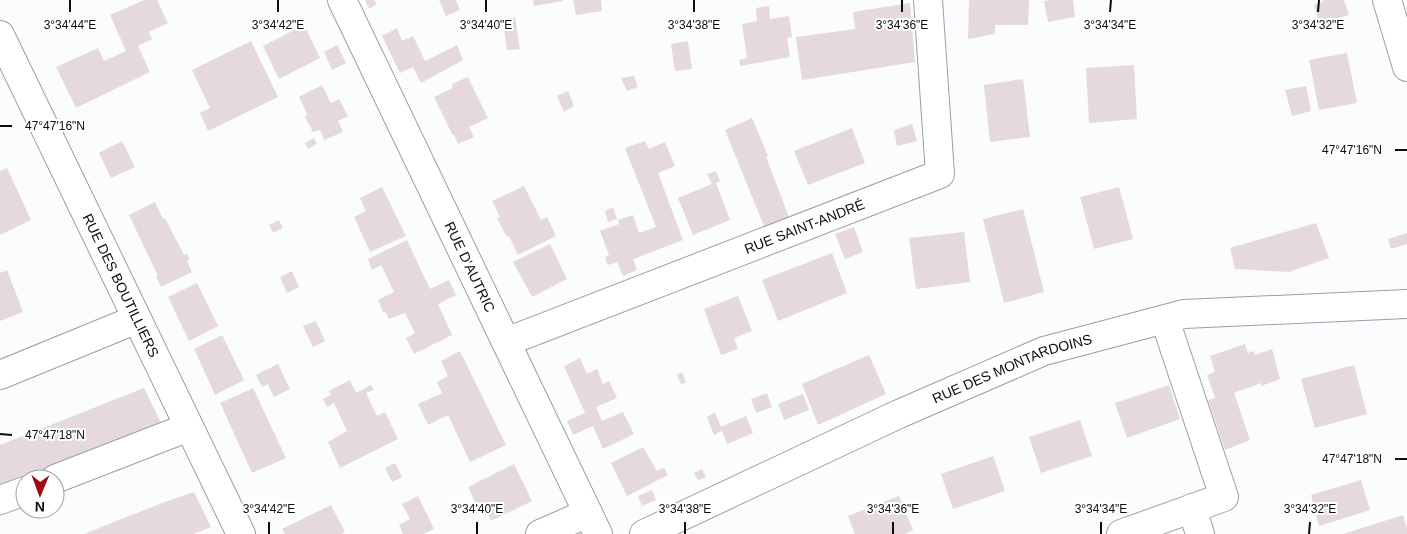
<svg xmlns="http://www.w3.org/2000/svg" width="1407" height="534" font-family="Arial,sans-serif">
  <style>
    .building { fill: #e5d9dd }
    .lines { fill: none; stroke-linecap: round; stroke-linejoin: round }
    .minor-casing { stroke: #999fa8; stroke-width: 30 }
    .minor { stroke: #fff; stroke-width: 28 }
    .ticks { fill: none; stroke: #0b0d10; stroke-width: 2 }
    .labels { text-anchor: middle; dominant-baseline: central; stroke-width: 4; stroke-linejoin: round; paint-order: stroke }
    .street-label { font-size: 14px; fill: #0b0d10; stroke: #fff }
    .ticks-label { font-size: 12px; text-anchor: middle; fill: #0b0d10; stroke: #fff; stroke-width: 4; stroke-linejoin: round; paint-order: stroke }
  </style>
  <rect width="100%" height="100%" fill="#fafcfe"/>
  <path class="building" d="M144,0H157L168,23L149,32L152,39L138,46L150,72L76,108L56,67L98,48L104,61L126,51L110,15Z
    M365,0H374L377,4L369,9Z
    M439,0H456L460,10L446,16Z
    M533,0H563V1L534,6Z
    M573,0H601L602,11L576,15Z
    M969,0H1029L1028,25H995V34L968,39Z
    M1051,0H1073L1075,17L1048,22L1044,1Z
    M1322,0H1344L1349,15L1330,21L1329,19L1319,23L1314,5L1323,2Z
    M910,3L915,62L802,80L796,37L855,29L853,12Z
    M769,6L770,19L789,16L792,37L787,38L790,57L740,66L739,60L747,58L742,24L757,21L756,8Z
    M515,17L520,49L507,50L503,23Z
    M304,25L320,58L279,79L263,46Z
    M397,28L402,41L413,36L425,61L457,45L463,60L421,83L413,67L400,73L382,36Z
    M251,41L278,97L208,131L200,113L210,108L192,70Z
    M688,41L692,69L675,71L671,44Z
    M337,45L346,63L332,70L324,52Z
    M1347,53L1357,103L1319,110L1309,60Z
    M1134,65L1137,119L1089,123L1086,68Z
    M634,76L638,87L627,91L621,78Z
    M468,77L488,118L469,127L474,137L458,144L454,135L452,134L434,97L453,88L452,84Z
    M1023,79L1030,137L990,142L984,85Z
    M322,85L331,103L339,99L348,116L338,121L343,132L324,140L320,130L313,132L305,117L307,114L299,97Z
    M1306,86L1311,111L1292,116L1285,90Z
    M568,91L574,106L564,112L557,96Z
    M752,118L768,156L766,157L789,217L764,226L725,130Z
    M912,124L917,141L897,146L894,130Z
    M852,128L865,163L808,185L794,151Z
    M314,138L317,144L308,149L305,143Z
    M122,141L135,167L111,178L99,153Z
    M645,141L649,149L665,142L675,166L658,173L683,240L633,259L637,270L623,276L617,262L608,265L605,257L609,255L600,231L619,224L618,220L633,215L639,233L656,227L625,148Z
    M7,168L31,220L0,235V171Z
    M716,171L720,181L716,183L730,220L693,235L678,198L712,184L707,174Z
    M524,186L541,220L547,217L556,236L518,255L509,236L507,237L497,218L500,217L492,201Z
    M382,187L406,236L370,252L354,217L366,211L360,198Z
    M1119,187L1133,239L1094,249L1080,197Z
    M155,202L163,219L165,218L184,255L187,254L190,259L187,261L192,272L161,287L156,276H158L129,215Z
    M613,207L617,219L608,222L605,211Z
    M1023,209L1044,292L1004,303L983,219Z
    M279,220L283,228L273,233L269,225Z
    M1316,223L1329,258L1289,272L1235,269L1230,248Z
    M854,227L863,252L845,259L835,234Z
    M964,232L970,282L916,289L909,238Z
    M1407,233V244L1391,249L1388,239Z
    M407,240L430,289L449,280L456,295L438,304L452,335L414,354L406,338L415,333L405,313L389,319L385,311L383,313L378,300L394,292L381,265L372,270L368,259Z
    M550,244L567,279L532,297L513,262Z
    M832,253L847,293L778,321L762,280Z
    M7,270L23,312L0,321V273Z
    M292,271L299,287L287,293L280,277Z
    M197,283L218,326L189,341L168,297Z
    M738,296L752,331L734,338L738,349L721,355L704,309Z
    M316,321L325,341L313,347L303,326Z
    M222,335L244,380L215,395L194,349Z
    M1245,344L1248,353L1254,351L1255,355L1272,349L1280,379L1261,386V383L1234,393L1250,440L1225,450L1208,400L1215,398L1207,375L1215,372L1210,356Z
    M460,351L506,445L470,462L448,415L428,425L418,404L442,393L437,382L448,376L441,361Z
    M869,355L886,394L818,425L802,384Z
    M580,358L587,374L597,369L603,384L609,381L617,398L596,407L602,421L623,412L634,434L603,449L593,426L573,435L567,421L585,413L564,366Z
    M278,364L290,389L274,397L268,384L262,387L256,375Z
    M1354,365L1367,414L1315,428L1301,379Z
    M682,372L686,383L681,384L677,375Z
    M350,380L356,393L371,385L374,390L366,393L377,416L385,412L398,439L340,468L328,442L347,431L334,403L327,407L323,399L331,395L329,391Z
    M1169,385L1180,419L1127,438L1115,403Z
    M144,388L161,423L0,487V445Z
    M253,388L286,458L252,473L220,403Z
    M767,393L772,407L756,413L751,399Z
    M803,394L809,410L784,420L778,404Z
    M715,412L721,427L746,416L753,433L727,444L722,431L714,435L707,417Z
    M1080,420L1092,456L1041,473L1029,437Z
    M643,447L657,471L664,468L668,475L627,496L611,463Z
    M993,456L1005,491L953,509L941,474Z
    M395,463L402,477L392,482L385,468Z
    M514,464L532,501L491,521L483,502L476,504L468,487Z
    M702,469L706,477L698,480L694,473Z
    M1361,480L1370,510L1319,526L1311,495Z
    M652,490L656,500L642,506L638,496Z
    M194,492L211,527L193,534H84L162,503Z
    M418,496L434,529L423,534H403L399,525L410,519L402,504Z
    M899,496L913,530L905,534H855L848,516Z
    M331,505L345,532L341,534H285L282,529Z
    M1403,515L1407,528V534H1343Z"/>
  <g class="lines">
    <defs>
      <g id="minor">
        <path id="s1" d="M342,0L598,534"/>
        <path d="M1387,0L1407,67"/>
        <path id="s2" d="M0,35L241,534"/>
        <path id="s3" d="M506,342L940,174L928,0"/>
        <path d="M0,375L137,319"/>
        <path d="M55,479L189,427"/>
        <path d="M0,500L25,491"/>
        <path d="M1192,508L1200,534"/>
        <path d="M540,534L588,513"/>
        <path id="s4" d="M644,534L899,414L1044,351L1184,314L1407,304"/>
        <path d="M1121,534L1224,497L1165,320"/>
      </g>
    </defs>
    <use href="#minor" class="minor-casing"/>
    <use href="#minor" class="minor"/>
  </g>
  <path class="ticks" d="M70,12V0M278,12V0M486,12V0M694,12V0M902,12V0M1110,12L1111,0M1318,12L1319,0M0,126H12M1395,150H1407M0,434L12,435M1395,459H1407M269,534V522M477,534V522M685,534V522M893,534V522M1101,534V522M1309,534L1310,522"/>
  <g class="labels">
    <g class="street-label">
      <text stroke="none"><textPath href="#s3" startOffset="320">RUE SAINT-ANDRÉ</textPath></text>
      <text stroke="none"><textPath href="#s1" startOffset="296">RUE D'AUTRIC</textPath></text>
      <text stroke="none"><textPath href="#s2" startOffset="278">RUE DES BOUTILLIERS</textPath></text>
      <text stroke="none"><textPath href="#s4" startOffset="404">RUE DES MONTARDOINS</textPath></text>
    </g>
  </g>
  <g class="ticks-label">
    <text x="70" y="29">3°34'44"E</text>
    <text x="278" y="29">3°34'42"E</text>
    <text x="486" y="29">3°34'40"E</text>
    <text x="694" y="29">3°34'38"E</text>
    <text x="902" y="29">3°34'36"E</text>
    <text x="1110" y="29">3°34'34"E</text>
    <text x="1318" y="29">3°34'32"E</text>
    <text x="55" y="130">47°47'16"N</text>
    <text x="1352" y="154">47°47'16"N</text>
    <text x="55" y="439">47°47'18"N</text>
    <text x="1352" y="463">47°47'18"N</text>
    <text x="269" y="513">3°34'42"E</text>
    <text x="477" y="513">3°34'40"E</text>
    <text x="685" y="513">3°34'38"E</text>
    <text x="893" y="513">3°34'36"E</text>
    <text x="1101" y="513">3°34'34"E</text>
    <text x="1310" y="513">3°34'32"E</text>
  </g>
  <g transform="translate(40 494) rotate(181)"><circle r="24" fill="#ffffff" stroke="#9d9e9f"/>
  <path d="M0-4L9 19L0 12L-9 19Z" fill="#a30910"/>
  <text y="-8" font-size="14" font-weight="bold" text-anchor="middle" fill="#0b0d10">N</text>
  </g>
</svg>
